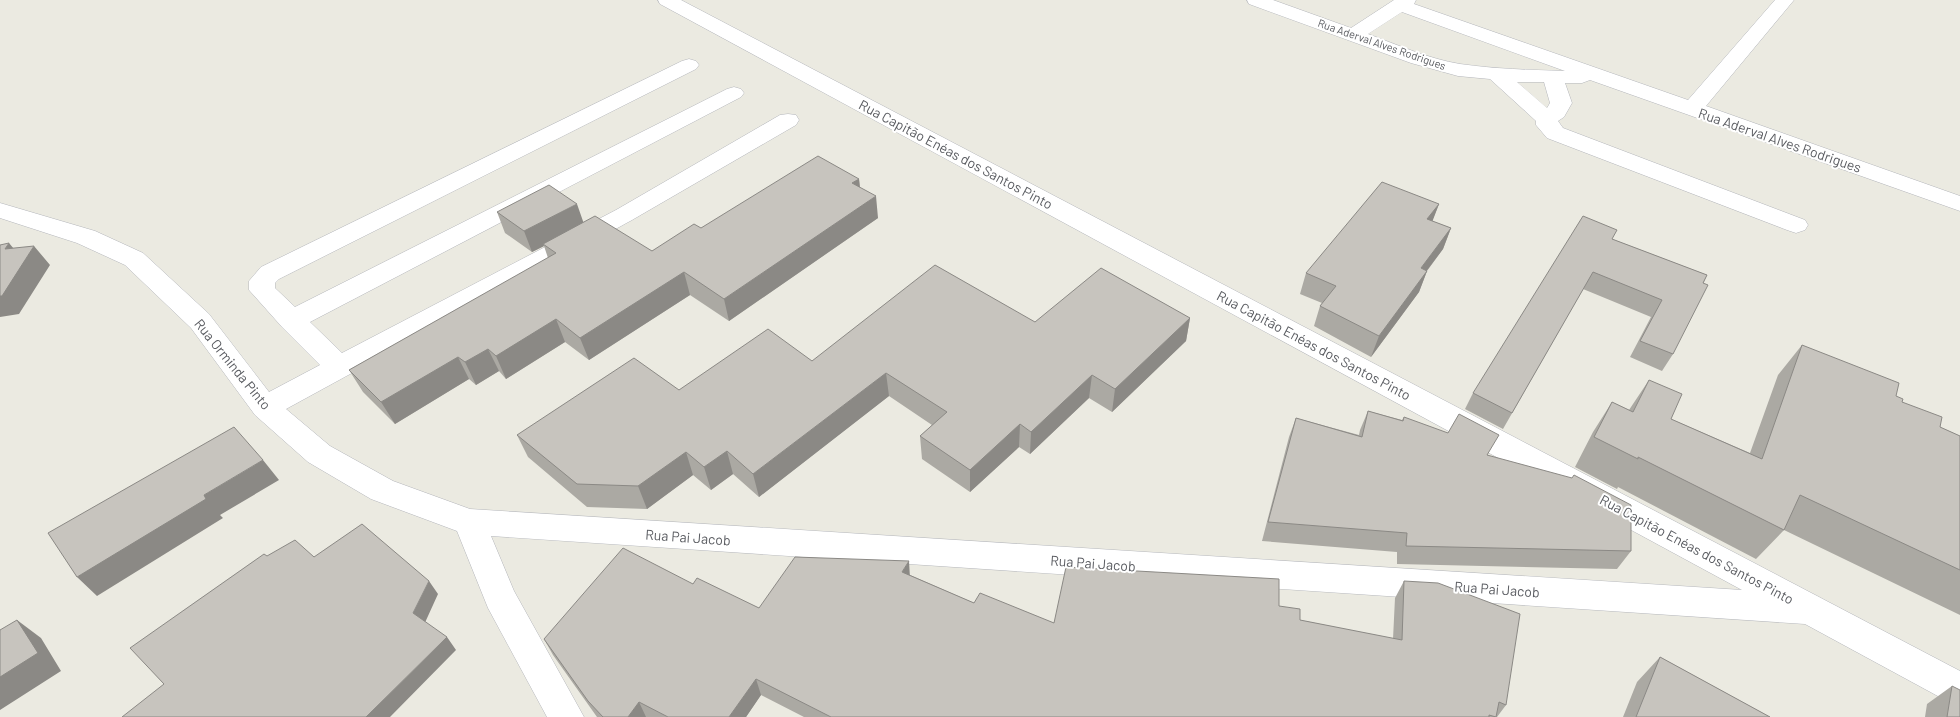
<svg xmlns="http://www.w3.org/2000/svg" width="1960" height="717" font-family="Barlow,sans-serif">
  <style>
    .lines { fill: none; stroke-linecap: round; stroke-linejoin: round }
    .minor-casing { stroke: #b4b6bb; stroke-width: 1 }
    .minor { fill: #fff; fill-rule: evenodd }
    .wall { fill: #aba9a3 }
    .shaded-wall { fill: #8b8985 }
    .building { fill: #c7c4be; stroke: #8b8985 }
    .labels { text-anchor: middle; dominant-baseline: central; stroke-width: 4; stroke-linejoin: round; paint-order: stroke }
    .far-street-label { font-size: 11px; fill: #5a5c61; stroke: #fff }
    .street-label { font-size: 14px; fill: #5a5c61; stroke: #fff }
  </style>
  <rect width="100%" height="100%" fill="#ebeae1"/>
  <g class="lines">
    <defs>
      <path id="minor" d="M658,0H681L1960,671V706L1947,701L1805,624L491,536L514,591L584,717H547L488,608L457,531L371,499L308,462L255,415L191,328L125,265L77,243L0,218V203L95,231L143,253L209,314L269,392L320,365L282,327L249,290V281L261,267L682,61L689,59L696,61L699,65L696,69L279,279L275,283V288L295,307L727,89L734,87L741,89L744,93L741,97L310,322L342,353L616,210L780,115L788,114L796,115L799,120L796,125L632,220L286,409L330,446L393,481L470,509L1742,590L660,4Z
        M1247,0H1273L1351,28L1394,0H1416L1414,4L1688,100L1775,0H1794L1706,106L1960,196V211L1590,80L1582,83H1565L1572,103L1564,117L1558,121L1563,128L1805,220L1808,225L1805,230L1796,233L1787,230L1547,138L1536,125V121L1490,79L1458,76L1411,63L1249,4ZM1402,12L1565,71C1530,70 1495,69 1460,64C1429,59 1398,45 1368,34ZM1517,82H1544L1550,103L1547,108Z"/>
    </defs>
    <use href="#minor" class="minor-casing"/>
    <use href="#minor" class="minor"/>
  </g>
  <path class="wall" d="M859,179L860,187L878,218L729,321L690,295L589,360L565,342L506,379L499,371L476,385L469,379L395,424L363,392L349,370L548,258L544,246L532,252L505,233L497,212L583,222L652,251L701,228Z
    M1439,204L1432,221L1451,228L1443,249L1427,271L1419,292L1371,357L1314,326L1320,306L1322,303L1300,294L1306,273Z
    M1612,239L1707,275L1673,354L1662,371L1630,357L1651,317L1583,289L1503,429L1465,409L1473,393Z
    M1190,318L1186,341L1112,412L1089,398L1030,454L1019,447L970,492L922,459L920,436L932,425L889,396L759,497L733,474L711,490L693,475L647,509L587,507L528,457L517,435L812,361L1035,322Z
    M1802,345L1896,396L1902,402L1940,427L1960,436V615L1784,530L1756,559L1618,487L1617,489L1575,467L1593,432L1612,402L1629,410L1649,380L1671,419L1750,453L1778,375Z
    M1368,411L1402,420L1404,417L1488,455L1631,551L1617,569L1397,564V552L1262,541L1289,437L1296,418L1359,435L1360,430Z
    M910,575L974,603L1054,623L1279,606L1300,620L1393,639L1395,598L1404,581L1506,705L1497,717H804L761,695L746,717H597L553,655L544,639L693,584L759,608Z
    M1660,657L1770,717H1623L1637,682Z
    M1952,686L1960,717H1925L1927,704Z"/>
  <path class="shaded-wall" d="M859,179L861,201L852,183Z
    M876,196L878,218L729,321L724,299Z
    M577,204L584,224L543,244L544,246L532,252L524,231Z
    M1439,204L1431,225L1427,219Z
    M1451,228L1443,249L1413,289L1421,268Z
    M9,243L24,261L34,246L50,265L19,314L0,317V296L5,249Z
    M1427,271L1419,292L1371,357L1379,336Z
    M684,272L690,295L589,360L580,338Z
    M1190,318L1186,341L1112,412L1115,389Z
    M556,319L565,342L506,379L496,356Z
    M488,349L499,371L476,385L465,362Z
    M458,357L469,379L395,424L381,402Z
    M886,373L889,396L759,497L753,474Z
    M1092,375L1089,398L1030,454L1031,432Z
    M1020,424L1019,447L970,492V470Z
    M727,451L733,474L711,490L704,467Z
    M686,452L693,475L647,509L638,486Z
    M263,460L279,480L220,515L223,518L97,596L77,577L204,495Z
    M909,561L910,578L902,572Z
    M429,581L438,594L423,627L413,613Z
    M17,620L41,638L61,671L0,710V677Z
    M447,637L456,650L390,717H366Z
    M756,679L761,695L746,717H729Z
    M639,702L646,717H628Z"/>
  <path class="building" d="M818,156L859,179L852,183L876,196L724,299L684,272L580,338L556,319L496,356L488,349L465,362L458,357L381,402L349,370L556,253L543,244L595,216L652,251L694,224L701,228Z
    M1382,182L1439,204L1427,219L1451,228L1421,268L1427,271L1379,336L1320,306L1336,286L1306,273Z
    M549,185L577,204L524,231L497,212Z
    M1583,216L1617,230L1612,239L1707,275L1703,283L1708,285L1673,354L1640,341L1662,300L1593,272L1512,413L1473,393Z
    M9,243L5,249L34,246L2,296H0V245Z
    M935,265L1035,322L1101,268L1190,318L1115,389L1092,375L1031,432L1020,424L970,470L920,436L947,412L886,373L753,474L727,451L704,467L686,452L638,486L577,484L517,435L634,358L679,390L768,329L812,361Z
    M1802,345L1899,383L1896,396L1903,399L1902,402L1942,417L1940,427L1960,436V570L1800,495L1784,530L1638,457V459L1594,437L1612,402L1633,412L1649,380L1682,394L1671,419L1762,459Z
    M1368,411L1403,421L1404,417L1448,433L1459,414L1499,435L1487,455L1572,478L1574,475L1631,505V551L1406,546L1407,533L1268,522L1296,418L1362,437Z
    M234,427L263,460L204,495L206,499L77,577L48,533Z
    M362,524L429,581L413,613L447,637L366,717H122L164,684L130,648L264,554L267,556L295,540L314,557Z
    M623,548L693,584L697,578L759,608L795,557L909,561L902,572L974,603L980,593L1054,623L1066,567L1279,579V606L1300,609V620L1402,640L1404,581L1438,583L1520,614L1506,705L1499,702L1496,717L1489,715V717H831L756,679L729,717H668L639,702L628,717H603L588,701L544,639Z
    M17,620L38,653L0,677V630Z
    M1660,657L1770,717H1636Z
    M1952,686L1960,690V717H1947Z"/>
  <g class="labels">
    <g class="far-street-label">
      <text transform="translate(1382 44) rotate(19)">Rua Aderval Alves Rodrigues</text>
    </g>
    <g class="street-label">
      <text transform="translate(1780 140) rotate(19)">Rua Aderval Alves Rodrigues</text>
      <text transform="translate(956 154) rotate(28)">Rua Capitão Enéas dos Santos Pinto</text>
      <text transform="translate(1314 345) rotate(28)">Rua Capitão Enéas dos Santos Pinto</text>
      <text transform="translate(233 364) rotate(51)">Rua Orminda Pinto</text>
      <text transform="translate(688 537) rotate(4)">Rua Pai Jacob</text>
      <text transform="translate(1697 549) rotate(28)">Rua Capitão Enéas dos Santos Pinto</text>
      <text transform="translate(1093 563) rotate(4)">Rua Pai Jacob</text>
      <text transform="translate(1497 589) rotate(4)">Rua Pai Jacob</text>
    </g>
  </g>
</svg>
